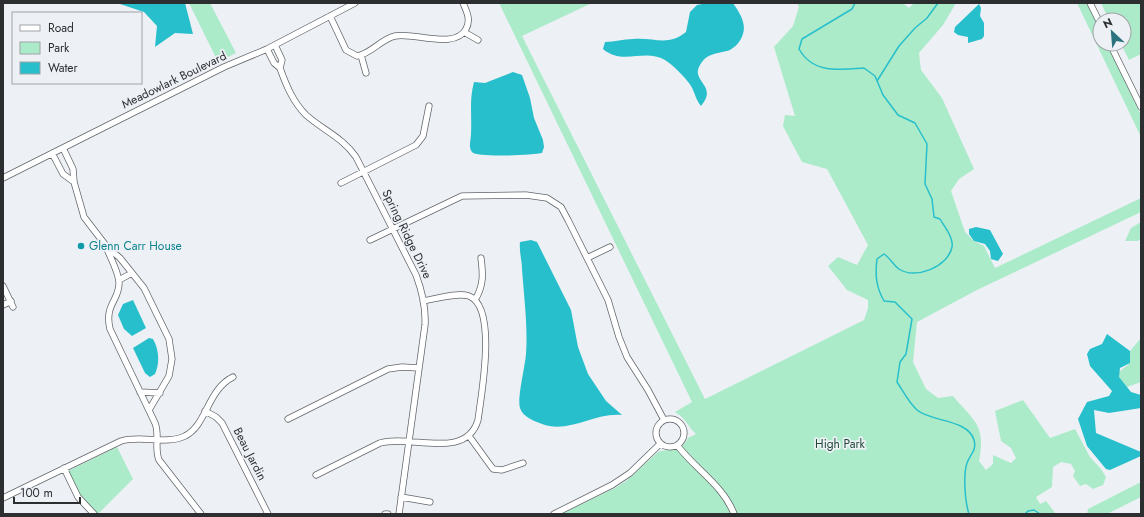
<svg xmlns="http://www.w3.org/2000/svg" width="1144" height="517" font-family="Jost,sans-serif">
  <style>
    .green { fill: #acebc9 }
    .water { fill: #27bfcb }
    .lines { fill: none; stroke-linecap: round; stroke-linejoin: round }
    .stream { stroke: #27bfcb; stroke-width: 1.5 }
    .minor-casing { stroke: #62656a; stroke-width: 7 }
    .minor { stroke: #fff; stroke-width: 5.5 }
    .culture-dot { fill: #0f9aa8; stroke: #edf1f6; stroke-width: 1.5 }
    .labels { text-anchor: middle; dominant-baseline: central; stroke-width: 3.5; stroke-linejoin: round; paint-order: stroke }
    .street-label { font-size: 12px; fill: #2c2e30; stroke: #edf1f6 }
    .culture-label { font-size: 12px; fill: #0d838f; stroke: #edf1f6; text-anchor: start }
    .park-label { font-size: 12px; fill: #1f4935; stroke: #edf1f6 }
  </style>
  <rect width="100%" height="100%" fill="#edf1f6"/>
  <path class="green" d="M189,3H210L236,53L218,62Z
    M499,3H592L522,36L705,399L864,320L868,308V300L847,290L828,266L838,257L857,265L868,245L827,169L802,162L783,126L785,115L795,116L774,47L793,26L799,7L797,3H903L909,8L914,3H956L943,25L919,53L921,70L942,98L974,169L959,179L951,191L965,232L974,241L984,246L995,268L1141,198V212L977,290L917,322L913,362L926,389L938,398L953,396C975,422 986,425 979,461L986,470L993,464V455L1011,463L1016,458L1011,448L1001,441L995,411L1023,400L1050,438L1075,429L1090,457L1101,469L1106,477L1103,485L1093,489L1086,484L1080,486L1073,476L1075,471L1071,464L1061,462L1053,467L1052,487L1036,497L1040,504L1046,501L1056,514H561L615,488L626,481L658,452C670,448 681,453 688,438L696,434C687,426 687,419 675,412L692,402Z
    M1077,3H1087L1100,30V44H1107L1141,115V137Z
    M1101,3H1141V54L1129,60L1121,44H1124V20H1109Z
    M1141,222V238L1138,241H1125L1131,228Z
    M1141,338V382L1127,387L1118,377L1119,372L1130,363V351Z
    M117,447L133,479L98,514L81,496L68,471Z
    M1141,482V497L1107,514H1087L1088,509Z"/>
  <path class="water" d="M117,3H185L193,34L175,33L155,47L157,26L144,12Z
    M707,3H733C742,16 749,28 739,42C737,45 733,48 730,50C718,54 706,52 699,67C692,82 718,86 701,106C696,100 695,93 691,86C686,78 673,65 665,60C644,48 623,66 603,49L605,42C615,42 623,39 633,39C655,37 667,47 686,32L690,12L697,5Z
    M979,4L981,8L980,16L984,23V36L982,39L968,43V37L958,35L954,32L955,27Z
    M513,72L522,75L530,98L534,118L543,140L544,147L542,153C533,155 477,158 472,152C468,147 471,140 471,134C472,116 469,100 474,82L485,83Z
    M976,227L990,230L1003,254L998,261L991,259L990,251L985,244L974,241L969,234V229Z
    M531,240L537,242L571,310L578,347L588,374L606,401L622,415C595,412 569,434 542,424C534,421 523,417 520,408C517,399 525,367 526,354C528,327 524,297 522,269C522,260 519,252 520,242Z
    M133,300L146,328L132,336L124,329L118,315L123,304Z
    M1107,334L1130,351V363L1120,368L1119,377L1131,392L1141,395V408L1109,413L1094,410L1096,433L1141,452V456L1110,470L1106,469L1087,446L1078,419L1087,402L1109,396L1112,391L1090,366L1087,354L1090,349L1102,344Z
    M149,338L153,339C159,349 160,363 155,374L150,377L145,373L133,348Z"/>
  <g class="lines">
    <path class="stream" d="M855,3L852,9L802,39L799,49C813,74 840,70 864,68L875,76L883,95L898,115L915,123L927,144L925,184L932,199L934,217L940,219C944,226 954,238 952,247C948,267 915,280 899,269C895,267 890,258 884,254L877,259C875,275 876,287 884,301L895,302L912,319L906,354L900,362L897,382C903,391 909,403 917,410C931,422 968,419 974,440C977,450 970,455 967,463C963,475 965,502 969,514
      M877,81L899,46L915,28L927,18L938,3
      M1025,514L1028,511L1034,510L1040,514"/>
    <defs>
      <path id="minor" d="M1090,3L1100,23
        M330,16L346,50L357,56C371,54 381,39 395,36C414,32 455,50 466,29C471,20 467,12 463,3
        M464,32L478,40
        M1110,44L1141,107
        M267,49L274,63L280,68L282,60L275,45
        M361,55L366,73
        M280,68C286,85 293,102 306,115C323,130 343,138 356,157L416,275C422,291 426,307 425,325L399,514
        M63,148L73,169L74,182L84,217L107,247L120,258L144,288L169,339L172,359L169,376L149,410
        M52,153L63,174L74,182
        M3,178L224,67L267,49L355,3
        M341,183L416,145L423,136L429,106
        M370,240L462,196L526,195L547,198L561,207L568,220L608,300L619,337L627,357L648,390L664,420
        M107,249C111,259 118,271 119,282C120,300 104,304 110,329L155,423C160,435 154,448 159,460L201,514
        M587,258L610,247
        M119,280L132,273
        M3,286L13,307
        M475,300C484,285 483,274 481,258
        M3,305L11,301
        M140,392L160,393
        M205,411L216,417L222,423L268,514
        M656 433a14 14 0 1 1 28 0a14 14 0 1 1-28 0Z
        M288,419L388,369L402,367L419,368
        M469,436L493,469L502,470L523,463
        M677,445C695,469 724,486 734,514
        M64,468L78,497L94,514
        M316,475L380,443C410,434 466,461 478,420C481,396 498,307 469,296C457,292 436,299 423,301
        M401,497L430,502
        M3,498L121,441C140,435 168,445 185,436C207,425 207,390 233,377
        M385,514H388
        M554,514L612,485L630,473L660,444"/>
    </defs>
    <use href="#minor" class="minor-casing"/>
    <use href="#minor" class="minor"/>
  </g>
  <circle class="culture-dot" cx="81" cy="246" r="4"/>
  <g class="labels">
    <g class="street-label">
      <text transform="translate(174 80) rotate(-26)">Meadowlark Boulevard</text>
      <text transform="translate(407 234) rotate(64)">Spring Ridge Drive</text>
      <text transform="translate(250 454) rotate(63)">Beau Jardin</text>
    </g>
    <g class="culture-label">
      <text x="89" y="246">Glenn Carr House</text>
    </g>
    <g class="park-label">
      <text x="840" y="444">High Park</text>
    </g>
  </g>
  <rect width="1144" height="517" fill="none" stroke="#2c2e30" stroke-width="8"/>
  <rect x="12" y="12" width="130" height="72" fill="#edf1f6" stroke="#a0a3a7"/>
  <rect x="20" y="25" width="20" height="6" fill="#ffffff" stroke="#a0a3a7"/>
  <text x="48" y="32" font-size="12" fill="#2c2e30">Road</text>
  <rect x="20" y="42" width="20" height="12" fill="#acebc9" stroke="#a0a3a7"/>
  <text x="48" y="52" font-size="12" fill="#2c2e30">Park</text>
  <rect x="20" y="62" width="20" height="12" fill="#27bfcb" stroke="#a0a3a7"/>
  <text x="48" y="72" font-size="12" fill="#2c2e30">Water</text>
  <g transform="translate(1112 32) rotate(334)"><circle r="19" fill="#edf1f6" stroke="#a0a3a7"/>
  <path d="M0-3L7 15L0 10L-7 15Z" fill="#2b737e"/>
  <text y="-6" font-size="11" font-weight="bold" text-anchor="middle" fill="#2c2e30">N</text>
  </g>
  <path d="M14 497v6h66v-6" fill="none" stroke="#2c2e30" stroke-width="2"/>
  <text x="20" y="497" font-size="12" fill="#2c2e30" stroke="#edf1f6" stroke-width="3" paint-order="stroke">100 m</text>
</svg>
